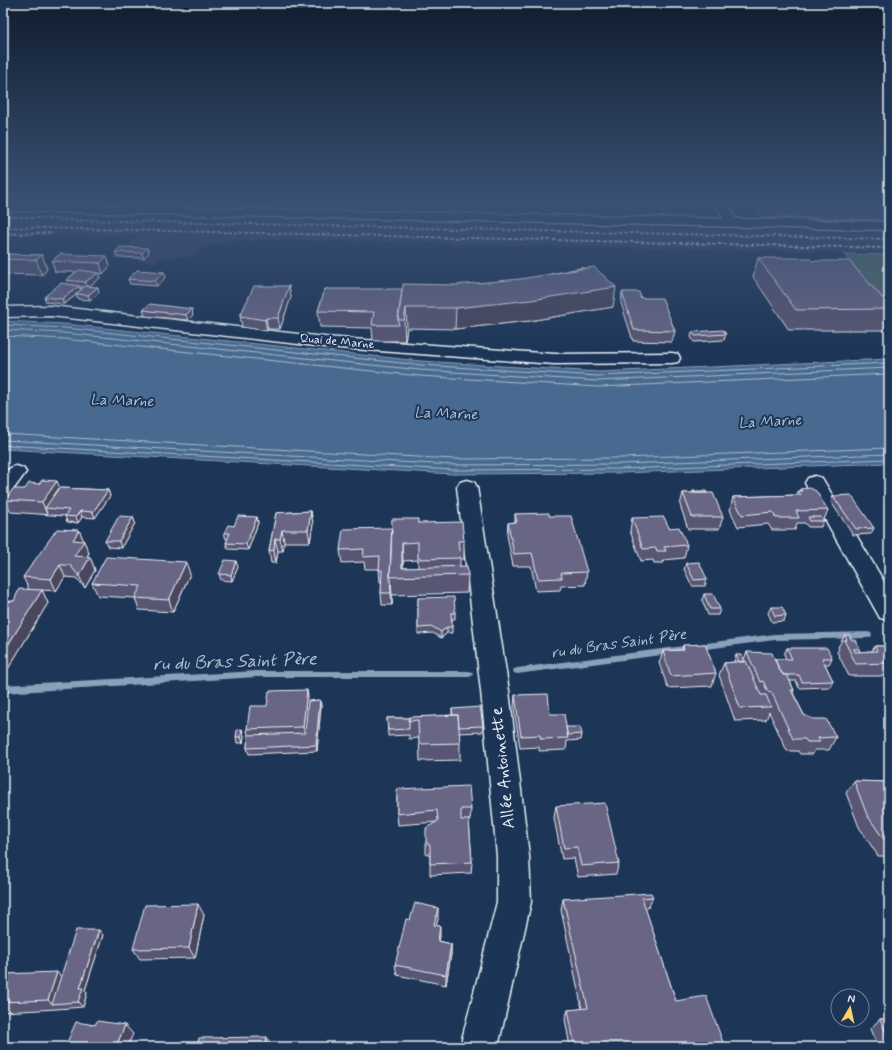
<svg xmlns="http://www.w3.org/2000/svg" width="892" height="1050" font-family="Mynerve,sans-serif">
  <style>
    .built { fill: #344365 }
    .green { fill: #546e6b; stroke: #9eb0b2 }
    .water { fill: #4a6b90; stroke: #89a1ba }
    .lines { fill: none; stroke-linecap: round; stroke-linejoin: round }
    .shore { stroke: #a9bbce; stroke-width: 1 }
    .stream { fill: #89a1ba; fill-rule: evenodd }
    .street-casing { stroke: #e8f1f8; stroke-width: 3 }
    .secondary-casing { stroke: #e8f1f8; stroke-width: 3 }
    .street { fill: #1d3557; fill-rule: evenodd }
    .secondary { fill: #1d3557; fill-rule: evenodd }
    .rail { stroke: #e8f1f8; stroke-width: 2; stroke-dasharray: 3.5 2; stroke-linecap: butt }
    .wall { fill: #595772; stroke: #e8f1f8; fill-rule: evenodd }
    .shaded-wall { fill: #49475d; stroke: #e8f1f8 }
    .building { fill: #686585; stroke: #e8f1f8 }
    .labels { text-anchor: middle; dominant-baseline: central; stroke-width: 4; stroke-linejoin: round; paint-order: stroke }
    .far-street-label { font-size: 12px; fill: #e8f1f8; stroke: #1d3557 }
    .water-label { font-size: 15px; font-style: italic; fill: #b1c2d4; stroke: #1d3557 }
    .near-street-label { font-size: 17px; fill: #e8f1f8; stroke: #1d3557 }
    .near-water-label { font-size: 18px; font-style: italic; fill: #b1c2d4; stroke: #1d3557 }
  </style>
  <rect width="100%" height="100%" fill="#1d3557"/>
  <filter id="ink" filterUnits="userSpaceOnUse"><feTurbulence type="fractalNoise" baseFrequency=".025" numOctaves="2"/><feDisplacementMap in="SourceGraphic" scale="8" xChannelSelector="R" yChannelSelector="G"/><feConvolveMatrix kernelMatrix="1 2 1 2 8 2 1 2 1" color-interpolation-filters="sRGB"/></filter>
  <g filter="url(#ink)">
    <path class="built" d="M3,214L889,233V253L282,240L227,241L201,248L194,257H163L155,262L111,258L140,235H3Z"/>
    <path class="green" d="M845,254L889,255V313L848,258Z"/>
    <path class="water" d="M3,321L65,324L421,361L599,372L889,359V463L621,473L453,474L3,449Z"/>
    <g class="lines">
      <path class="shore" d="M3,325L65,328L421,365L598,376L889,363
        M3,330L64,333L420,370L598,381L889,368
        M3,336L64,339L420,376L598,387L889,374
        M3,434L453,459L621,458L889,448
        M3,440L453,465L621,464L889,454
        M3,445L453,470L621,469L889,459"/>
      <path class="stream" d="M868,632L871,633L872,635L871,637L868,638L775,640L517,674L514,673L513,671L514,669L517,668L775,634Z
        M257,671H469L472,672L473,674L472,676L469,677H257L3,693V685Z"/>
      <defs>
        <path id="street" d="M714,204H726L733,213L736,223L735,226H725L721,213Z
          M51,306L325,337L554,354L672,353L678,354L680,358L678,362L672,363L554,364L325,347L51,316L3,317V307Z
          M16,466L23,468L26,472L10,494L3,496C3,482 0,470 16,466Z
          M815,476L822,478L825,483L889,590V620L880,618L805,483L808,478Z
          M467,480L474,482L477,487L509,691L529,856L531,902L498,1047H460L497,902V856L481,691L457,487L460,482Z"/>
        <path id="secondary" d="M3,204L889,222V230L3,211Z"/>
      </defs>
      <use href="#street" class="street-casing"/>
      <use href="#secondary" class="secondary-casing"/>
      <use href="#street" class="street"/>
      <use href="#secondary" class="secondary"/>
      <path class="rail" d="M3,216L83,221
        M79,220L889,239
        M3,227L889,248
        M3,234L53,233"/>
    </g>
    <path class="wall" d="M731,204H752L751,206H733Z
      M754,204H889V220L804,218H762L753,207Z
      M147,248L149,253L144,258L117,257L115,252Z
      M3,254L42,255L47,269L42,275L3,274Z
      M60,254L110,266L103,274L98,273L100,278L89,286L99,293L90,300L78,299L76,295L64,304L46,302L44,297L67,284L66,280L76,272H55L52,261ZM80,287H84L81,290Z
      M758,258L812,261L889,305V317L884,330H789L753,277Z
      M164,272L166,277L157,286L130,284L128,279Z
      M289,286L291,297L280,329H268L267,331L242,327L240,316Z
      M325,289L613,307L529,321L455,329L407,328L405,341H373L372,328L320,327L318,311Z
      M622,292L675,331L672,342L633,341L621,303Z
      M143,310L193,315L188,320L145,316Z
      M692,332L726,334L724,340L694,342L691,337Z
      M60,488L108,490L110,496L95,518L82,517L78,523L67,522L65,516L11,512L5,500L25,489Z
      M800,489L828,510L821,527H808L805,523H797L795,530H772L768,524L738,527L730,510L733,497L797,495L798,491H800Z
      M693,491L707,493L723,517L719,529H688L680,505L683,493H693Z
      M833,496L874,528L871,534L853,535L831,502Z
      M311,511L313,524L310,542H284L283,551H278L276,563H271L269,551L276,513Z
      M515,514L549,516L587,572L585,585L561,586L560,590L536,591L531,566H513L507,535L508,523L515,522Z
      M133,517L135,523L121,548L108,547L105,541Z
      M257,517L258,523L248,550L228,549L226,543L228,539H226L224,533L234,526Z
      M632,518L669,528L687,545L684,558L664,560L663,563H654L653,560L641,561L630,531Z
      M419,523L464,541V559H460V567L468,575L467,593L392,595V605H382L381,593L382,582H380L379,569H365L364,562L342,563L340,550ZM418,560V568H403V561Z
      M79,530L89,553L87,557H90L95,570L85,588L76,578L65,577L56,591L42,590L48,603L3,677V602L14,601L29,590L23,577Z
      M686,563L707,579L705,586H692L684,569Z
      M238,567L232,581L221,580L219,574Z
      M190,574L173,612L139,610L135,598L98,596L92,583Z
      M704,594L720,609L718,615H708L702,600Z
      M418,598L455,613V619H452V633H447L441,638L433,633L418,634Z
      M771,607L786,615L784,621L772,622L768,613Z
      M845,635L852,640L860,649L859,652L872,651L875,646H889V676H849L837,652L839,649L838,647Z
      M683,645L716,673L712,686L668,688L659,663L663,651L682,650Z
      M787,648L832,658L829,664H825L833,681L830,687L799,688L796,681H790L794,690L793,693L804,715L836,737L829,750H815L813,754H800L798,751H787L769,712L766,720L735,721L719,675L724,663L734,662L736,655L744,659L747,652L775,659H786L784,654Z
      M515,695L550,714L566,727L582,734L581,740L567,741L566,750L539,751V747L520,748L514,708Z
      M320,700L321,706L317,751L249,754L247,748L248,735L247,729L309,701Z
      M452,709L483,726L482,732L459,733L460,743V760L420,761L419,738L409,739V735L388,736L387,718H409L452,715Z
      M242,729L244,736L243,743H237L236,737Z
      M854,781L889,782V856H878L859,827L846,793Z
      M397,789L471,809L470,820H469L472,862L471,873L430,875V856L426,854V842L436,822L398,825L397,814Z
      M556,806L619,863L616,874L578,877L574,858L562,859L554,818Z
      M653,897L648,908H645L676,1001L724,1045L723,1047H570L565,1019L568,1010L582,1009L561,910L563,899Z
      M204,915L195,958L140,959L133,949Z
      M438,919L436,925L440,936L439,941L451,944V954L446,985L397,975L395,965L410,920Z
      M103,935L85,990L87,993L83,1007L57,1009L3,1012V974L61,977Z
      M880,1019H889V1047H878L870,1029Z"/>
    <path class="shaded-wall" d="M147,248L149,253L144,258L142,253Z
      M42,255L47,269L42,275L36,260Z
      M107,256L110,266L103,274L100,263Z
      M164,272L166,277L157,286L155,281Z
      M98,273L100,278L87,288L85,282Z
      M79,286L81,291L76,294V295L64,304L62,299Z
      M289,286L291,297L280,329L278,318Z
      M98,287L99,293L90,300L88,295Z
      M616,287L613,307L529,321L455,329L456,308Z
      M406,308L407,328L405,341L404,320Z
      M192,309L193,315L188,320L186,315Z
      M266,318L268,329L267,331L265,320Z
      M57,481L62,493L45,508L47,514L42,502Z
      M108,490L110,496L95,518L93,512Z
      M80,511L82,517L78,523L76,517Z
      M311,511L313,524L310,542L308,530Z
      M133,517L135,523L121,548L119,541Z
      M257,517L258,523L248,550L246,544Z
      M4,526L7,532L3,537V527Z
      M79,530L89,553L79,569L74,556L73,540Z
      M282,530L284,542L283,551L280,539Z
      M275,539L278,551L276,563L274,550Z
      M402,543L403,561V577L402,568Z
      M90,557L95,570L85,588L79,576Z
      M236,561L238,567L232,581L231,575Z
      M186,562L190,574L173,612L169,600Z
      M60,565L65,577L56,591L51,579Z
      M391,584L392,595V605L391,593Z
      M42,590L48,603L3,677V653Z
      M447,627V633L441,638V632Z
      M307,690L309,702L306,739L303,727Z
      M320,700L321,706L317,751L316,745Z
      M242,729L244,736L243,743L241,737Z
      M198,904L204,915L195,958L189,948Z
      M438,908V919L434,935V925Z
      M440,926V936L438,951V941Z
      M99,930L103,935L85,990L87,993L83,1007L78,1002L80,988Z
      M451,944V954L446,985V975Z
      M57,972L65,982L52,1004L48,1000Z
      M125,1025L133,1034L127,1047H116Z
      M267,1037L271,1046V1047H265Z"/>
    <path class="building" d="M808,204H889V206Z
      M120,247L147,248L142,253L115,252Z
      M3,254L42,255L36,260L3,259Z
      M60,254L107,256L100,263L52,261Z
      M758,258H809L812,261H849L889,305V309L796,310Z
      M583,267L584,268L551,274Z
      M594,267L616,287L531,300L456,308H406L404,320H398L403,284L455,285L520,279Z
      M79,270L98,273L85,282L66,280Z
      M137,270L164,272L155,281L128,279Z
      M61,283L79,286L62,299L44,297Z
      M85,286L98,287L88,295L76,294Z
      M254,286H289L278,318H266L265,320L240,316Z
      M325,289H402L398,320L399,325H372L374,312L318,311Z
      M622,292H639L641,298H662L675,331L634,330Z
      M150,304L192,309L186,315L143,310Z
      M723,330L726,334L695,336L692,332Z
      M42,480L57,481L42,502L5,500L13,489H25L29,483L39,484Z
      M59,488L108,490L93,512L80,511L76,517L65,516L69,510L45,508Z
      M810,488L816,491L828,510L796,511L799,518H776L773,512L742,515L733,497L801,495L798,491H802L800,489Z
      M693,491H706L707,493H694Z
      M683,493H713L723,517H692Z
      M851,495L874,528L856,529L833,496Z
      M311,511L308,530H282L280,539H275L274,550L269,551L276,513Z
      M549,513V516H571L587,572L561,573L562,578L538,579L532,553L514,554L508,523L517,522L515,514Z
      M119,516L133,517L119,541H105Z
      M238,516L257,517L246,544L226,543L230,533H224L228,525L234,526Z
      M664,517L669,528L679,527L687,545L664,547L666,551H657L656,548L643,549L632,518Z
      M808,517H821L824,521H810Z
      M392,519H418V523L462,522L464,541H458L460,558L418,559V542L402,543V568L467,566L468,575L390,577Z
      M392,528L390,577L391,593H381L382,570H379L380,556L363,557L364,549L340,550L343,529Z
      M57,529L79,530L73,540L84,541L74,556L90,557L79,576L70,565H60L51,579L23,577Z
      M106,557L186,562L169,600L135,598L141,586L92,583Z
      M225,560L236,561L231,575L219,574Z
      M699,562L707,579L694,580L686,563Z
      M19,589L42,590L3,653V618L4,617H3V602L14,601Z
      M704,594H713L720,609H710Z
      M454,597L455,613H451L452,627H447L441,632L433,627L418,628V598Z
      M771,607H782L786,615L775,616Z
      M845,635H849L852,640H855L860,649H854L855,652L877,651L875,646H889V663L856,664L844,640H847Z
      M705,644L716,673L671,676L663,651L684,650L683,645Z
      M787,648H827L832,658H822L833,681L802,682L799,675H783L779,669L775,659H792Z
      M747,652L772,653L779,669L784,675H787L794,690H791L804,715L813,719H826L836,737L818,738L820,742H807L805,739H793L772,693L768,692L763,681L760,682Z
      M736,655H742L745,662H739Z
      M746,661L761,695H766L771,707L740,708L724,663Z
      M307,690L303,727L247,729L250,706H267L269,691Z
      M548,694L550,714H564L568,738L541,739L540,735L521,736L515,695Z
      M320,700L316,745L247,748L248,735L305,733L308,701Z
      M480,707L483,726L459,727L458,715H453L452,709Z
      M458,715L460,743L419,744L418,720L408,721L409,717Z
      M387,718H409V729L388,730Z
      M566,727H580L582,734L567,735Z
      M242,729L241,737H236L237,730Z
      M854,781L889,782V844H887L867,815Z
      M469,786L471,809H461V820H469L472,862L430,864V845L426,842V828L438,821L437,810L397,814V789Z
      M605,803L619,863L581,866L577,847L564,848L556,806Z
      M651,893L653,897L642,898L676,1001L706,996L724,1045L716,1047H575L568,1010L588,1008L563,899Z
      M415,903L438,908L434,925L440,926L438,941L451,944L446,975L395,965L406,919L410,920Z
      M198,904L189,948L133,949L145,905Z
      M76,930H99L80,988H83L78,1002L52,1004Z
      M57,972L48,1000L3,1002V974Z
      M880,1019H889V1040Z
      M97,1021L125,1025L116,1047H65L76,1022L95,1025Z
      M267,1037L265,1047H197L199,1038Z"/>
  </g>
  <linearGradient id="sky" x2="0" y2="1"><stop stop-color="#101d30"/><stop offset="0.58" stop-color="#3a5174"/><stop offset="1" stop-color="#3a5174" stop-opacity="0"/></linearGradient>
  <rect width="892" height="351" fill="url(#sky)"/>
  <g class="labels">
    <g class="far-street-label">
      <text transform="translate(337 342) rotate(5)">Quai de Marne</text>
    </g>
    <g class="water-label">
      <text transform="translate(122 401) rotate(2)">La Marne</text>
      <text transform="translate(446 414) rotate(2)">La Marne</text>
      <text transform="translate(770 422) rotate(-3)">La Marne</text>
      <text transform="translate(619 644) rotate(-8)">ru du Bras Saint Père</text>
    </g>
    <g class="near-street-label">
      <text transform="translate(503 768) rotate(-96)">Allée Antoinette</text>
    </g>
    <g class="near-water-label">
      <text transform="translate(235 662) rotate(-2)">ru du Bras Saint Père</text>
    </g>
  </g>
  <rect width="892" height="1050" fill="none" stroke="#1d3557" stroke-width="16"/>
  <rect x="8" y="8" width="876" height="1034" fill="none" stroke="#e8f1f8" stroke-width="1.5" filter="url(#ink)"/>
  <g transform="translate(850 1008) rotate(9)"><circle r="19" fill="#1d3557" stroke="#6e8097"/>
  <path d="M0-3L7 15L0 10L-7 15Z" fill="#ffd166"/>
  <text y="-6" font-size="11" font-weight="bold" text-anchor="middle" fill="#e8f1f8">N</text>
  </g>
</svg>
